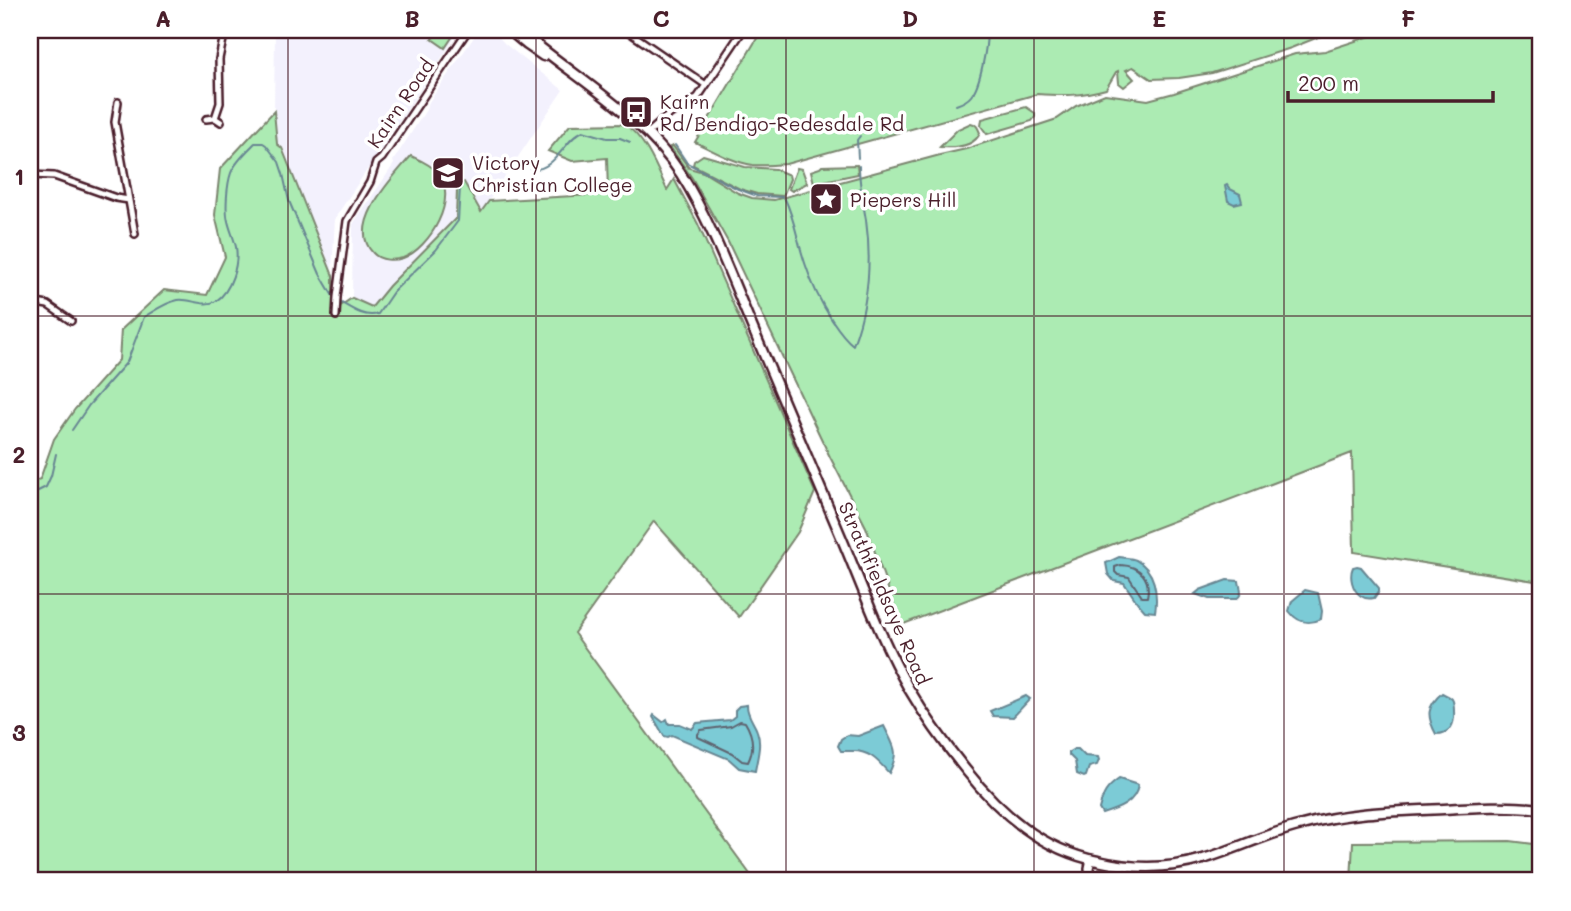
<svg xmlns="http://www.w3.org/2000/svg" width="1571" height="911" font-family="Mali,sans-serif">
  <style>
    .built { fill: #f3f1fd }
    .green { fill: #acebb3; stroke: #7b856f; stroke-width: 2 }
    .water { fill: #7bcbd6; stroke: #678692; stroke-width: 2 }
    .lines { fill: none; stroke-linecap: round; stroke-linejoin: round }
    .shore { stroke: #5e646f; stroke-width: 2 }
    .stream { stroke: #678692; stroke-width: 2 }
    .minor-casing { stroke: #4a1f2b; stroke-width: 10 }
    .tertiary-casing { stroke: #4a1f2b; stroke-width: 12 }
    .secondary-casing { stroke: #4a1f2b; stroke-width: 13 }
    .minor { stroke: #fff; stroke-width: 5 }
    .tertiary { stroke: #fff; stroke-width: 7 }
    .secondary { stroke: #fff; stroke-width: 8 }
    .grid { fill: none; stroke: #4a1f2b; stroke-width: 2; stroke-opacity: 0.55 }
    .labels { text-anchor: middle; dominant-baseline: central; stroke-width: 7; stroke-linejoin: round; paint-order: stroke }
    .poi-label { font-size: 19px; fill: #4a1f2b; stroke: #fff; text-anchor: start }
    .street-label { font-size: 19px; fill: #4a1f2b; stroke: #fff }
    .neatline { fill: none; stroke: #4a1f2b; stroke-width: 2.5 }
    .grid-label { font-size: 23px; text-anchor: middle; font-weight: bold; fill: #4a1f2b }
  </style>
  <rect width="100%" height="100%" fill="#fff"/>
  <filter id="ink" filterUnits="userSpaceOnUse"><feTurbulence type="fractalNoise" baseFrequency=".0143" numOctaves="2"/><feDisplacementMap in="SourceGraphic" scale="14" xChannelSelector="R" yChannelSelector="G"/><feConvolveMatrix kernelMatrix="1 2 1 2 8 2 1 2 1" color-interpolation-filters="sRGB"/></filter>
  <g filter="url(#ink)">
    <path class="built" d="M275,30H460L335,218L332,273L282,148L277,144L274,111Z
      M479,30H492L505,44L563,90L481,212L464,182L457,190L456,218L389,286L372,308L352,298L353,224L394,164L393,161L426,110L429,102Z"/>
    <path class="green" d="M438,30H457L445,48L432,39Z
      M762,30H1336L1291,48L1212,73L1179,78L1151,79L1133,67L1126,70L1134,79L1124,87L1119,83L1118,71L1116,72L1106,89C1080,96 1063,96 1037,94L786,164C775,165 764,166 753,165C732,162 714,151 695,142Z
      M1381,30H1541V582L1354,552L1352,453L901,625L866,527L830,457L728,242L692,178L670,147L673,146L689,168L703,172L738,193L752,198L774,200L940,155L966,149L1057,119L1076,106L1105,94L1148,100L1174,93L1295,54L1325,51L1380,33Z
      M1026,107L1035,113V117L1032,121L987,134L981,126L982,119Z
      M274,111L277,144L282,148L333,276V303L336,309L352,298L372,307L389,286L456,218L457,190L459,183L464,182L481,212L489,201L608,194L607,158L572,161L548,151L570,125L624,124C645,137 657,168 667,190L674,179L698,224L815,492L798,532L739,617L654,521L574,633L755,881H30V483L40,479L54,439L75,409L119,360L121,330L164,290L207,295L225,257L215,215L220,169Z
      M971,123C977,124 978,128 980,133C974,147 954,148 940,147L958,129Z
      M703,155L745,167L775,169L789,175L790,179L783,196L757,194L740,189L693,165L694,161Z
      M411,156C420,160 432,165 438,173C459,198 430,248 403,258C394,261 380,261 373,253C346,225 393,177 411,156Z
      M857,165L858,174L814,183L811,171L820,168L822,166Z
      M797,168L802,169L807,183L792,191L789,189Z
      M1510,841L1541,845V881H1351L1353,842Z"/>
    <path class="water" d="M1227,185L1230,189L1240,194L1242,202L1234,204L1228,201L1225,186Z
      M1119,557C1125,558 1132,558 1136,560C1155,570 1158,593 1155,612L1145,611L1137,602L1124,583L1114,581L1108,574L1106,563Z
      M1357,566L1361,567L1379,588V591L1374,598C1369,599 1365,599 1361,596C1352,590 1349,576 1353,567Z
      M1227,580L1239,581C1240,589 1244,594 1236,599H1209L1195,594L1200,590Z
      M1305,590L1318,593L1322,611L1321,619C1308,625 1298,623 1289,611L1292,601Z
      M1442,693C1444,694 1451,698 1452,699C1454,702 1454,708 1454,711C1455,724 1451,734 1436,734C1426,716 1427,706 1442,693Z
      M1026,696L1030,699L1013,717L993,716L990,711Z
      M747,705C747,716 754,722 757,731C762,744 757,758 755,771L739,768L729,759L672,735L668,737L664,736L653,717L654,715L663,722L667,719L669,724H680L692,729L697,723L730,720L735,716V710L739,706Z
      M884,726C894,747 900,751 889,773C878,761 870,751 853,751C849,751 845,751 841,751L838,746L841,739L847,735L858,736Z
      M1074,749H1078L1085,756L1098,757L1099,760L1097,765L1089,767L1086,776L1084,777L1077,774L1075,761L1069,755V752Z
      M1119,779L1138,785C1136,803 1118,809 1102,814L1099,809C1103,794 1106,788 1119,779Z"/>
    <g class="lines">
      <path class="shore" d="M1121,565C1140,566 1151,578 1147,597H1142L1129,577L1118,575L1115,572V567Z
        M740,721L745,722C753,735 755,748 748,762L742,761L732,753L698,737V734L701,730L731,726Z"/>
      <path class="stream" d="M956,105C962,103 967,101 971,96C981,84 987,46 987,30
        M675,145L687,163L738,189L757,196L782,197
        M858,158L857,140L860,136
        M531,169C555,172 564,139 583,131L607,138H620L630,142
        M785,199C795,220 798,244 806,266C812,285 821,303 832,320C838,329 844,338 853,345C868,305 872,263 866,220C863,202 859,184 859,166
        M340,302C352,309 364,318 378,314L393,292L436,250L458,221L460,187
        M72,430L89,405L127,362L144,317C154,311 166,302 178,300C190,298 204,308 216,301C231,291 239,264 236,247C234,238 230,230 228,221C225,210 227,184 231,173C235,162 247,151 255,143H263L266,145L279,162L283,174L289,201L320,274L334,298
        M30,495L46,487L51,476L56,454"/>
      <defs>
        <path id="minor" d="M626,30L706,85
          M118,102L115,122L135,234
          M215,118L220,103L219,59L225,30
          M206,119L215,118L221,122
          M647,134L670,114L691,102L698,97L743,30
          M30,175L54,176L116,198L129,200
          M30,302L48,305L71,321
          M336,316L337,297L347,221L370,182L376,163L382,158L468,30"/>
        <path id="tertiary" d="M1090,881L1089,868L1091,859"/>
        <path id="secondary" d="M509,30L527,45L543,56
          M519,30C572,76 643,115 681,174C709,219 728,269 748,317C779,391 810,465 842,539C863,589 882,642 909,689C926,718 945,744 965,769C1000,813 1042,850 1098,861C1132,869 1169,869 1203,859C1236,849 1268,833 1302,825C1348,812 1396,811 1444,809C1476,807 1509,805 1541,809"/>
      </defs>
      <use href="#minor" class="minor-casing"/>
      <use href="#tertiary" class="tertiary-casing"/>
      <use href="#secondary" class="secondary-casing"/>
      <use href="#minor" class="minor"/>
      <use href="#tertiary" class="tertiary"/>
      <use href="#secondary" class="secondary"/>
    </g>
  </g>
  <path class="grid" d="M288,30V881M536,30V881M786,30V881M1034,30V881M1284,30V881M30,316H1541M30,594H1541"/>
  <defs>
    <symbol id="bus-square" viewBox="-11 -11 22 22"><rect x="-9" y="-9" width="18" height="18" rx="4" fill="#4a1f2b" stroke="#fff"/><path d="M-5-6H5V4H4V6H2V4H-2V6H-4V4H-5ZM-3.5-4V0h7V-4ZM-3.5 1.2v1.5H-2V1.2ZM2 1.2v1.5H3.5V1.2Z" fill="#fff"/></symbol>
    <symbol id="school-square" viewBox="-11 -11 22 22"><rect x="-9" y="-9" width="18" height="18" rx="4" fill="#4a1f2b" stroke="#fff"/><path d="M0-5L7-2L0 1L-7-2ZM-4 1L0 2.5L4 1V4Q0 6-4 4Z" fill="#fff"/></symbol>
    <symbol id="sight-square" viewBox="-11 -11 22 22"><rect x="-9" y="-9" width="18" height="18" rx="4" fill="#4a1f2b" stroke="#fff"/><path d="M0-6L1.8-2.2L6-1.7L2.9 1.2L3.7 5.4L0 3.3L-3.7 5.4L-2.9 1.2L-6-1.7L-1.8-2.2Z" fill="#fff"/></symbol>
  </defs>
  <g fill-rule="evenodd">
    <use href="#bus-square" x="617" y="93" width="38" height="38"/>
    <use href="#school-square" x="429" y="154" width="38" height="38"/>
    <use href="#sight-square" x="807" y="180" width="38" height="38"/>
  </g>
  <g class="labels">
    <g class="poi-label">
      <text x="660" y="101">Kairn<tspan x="660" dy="22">Rd/Bendigo-Redesdale Rd</tspan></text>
      <text x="472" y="162">Victory<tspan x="472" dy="22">Christian College</tspan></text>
      <text x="850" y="199">Piepers Hill</text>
    </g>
    <g class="street-label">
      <text transform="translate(400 103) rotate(-56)">Kairn Road</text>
      <text transform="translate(885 593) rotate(66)">Strathfieldsaye Road</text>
    </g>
  </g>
  <rect width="1571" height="911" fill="none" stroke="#fff" stroke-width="77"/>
  <path d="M1288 91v10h205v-10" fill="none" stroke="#4a1f2b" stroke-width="3.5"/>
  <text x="1298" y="91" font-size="21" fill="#4a1f2b" stroke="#ffffff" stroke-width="5" paint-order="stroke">200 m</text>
  <rect x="38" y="38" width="1494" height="834" class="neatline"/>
  <g class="grid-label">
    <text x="163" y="27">A</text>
    <text x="412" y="27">B</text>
    <text x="661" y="27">C</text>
    <text x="910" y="27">D</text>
    <text x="1159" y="27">E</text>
    <text x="1408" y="27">F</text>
    <text x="19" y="185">1</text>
    <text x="19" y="463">2</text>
    <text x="19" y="741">3</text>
  </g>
</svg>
